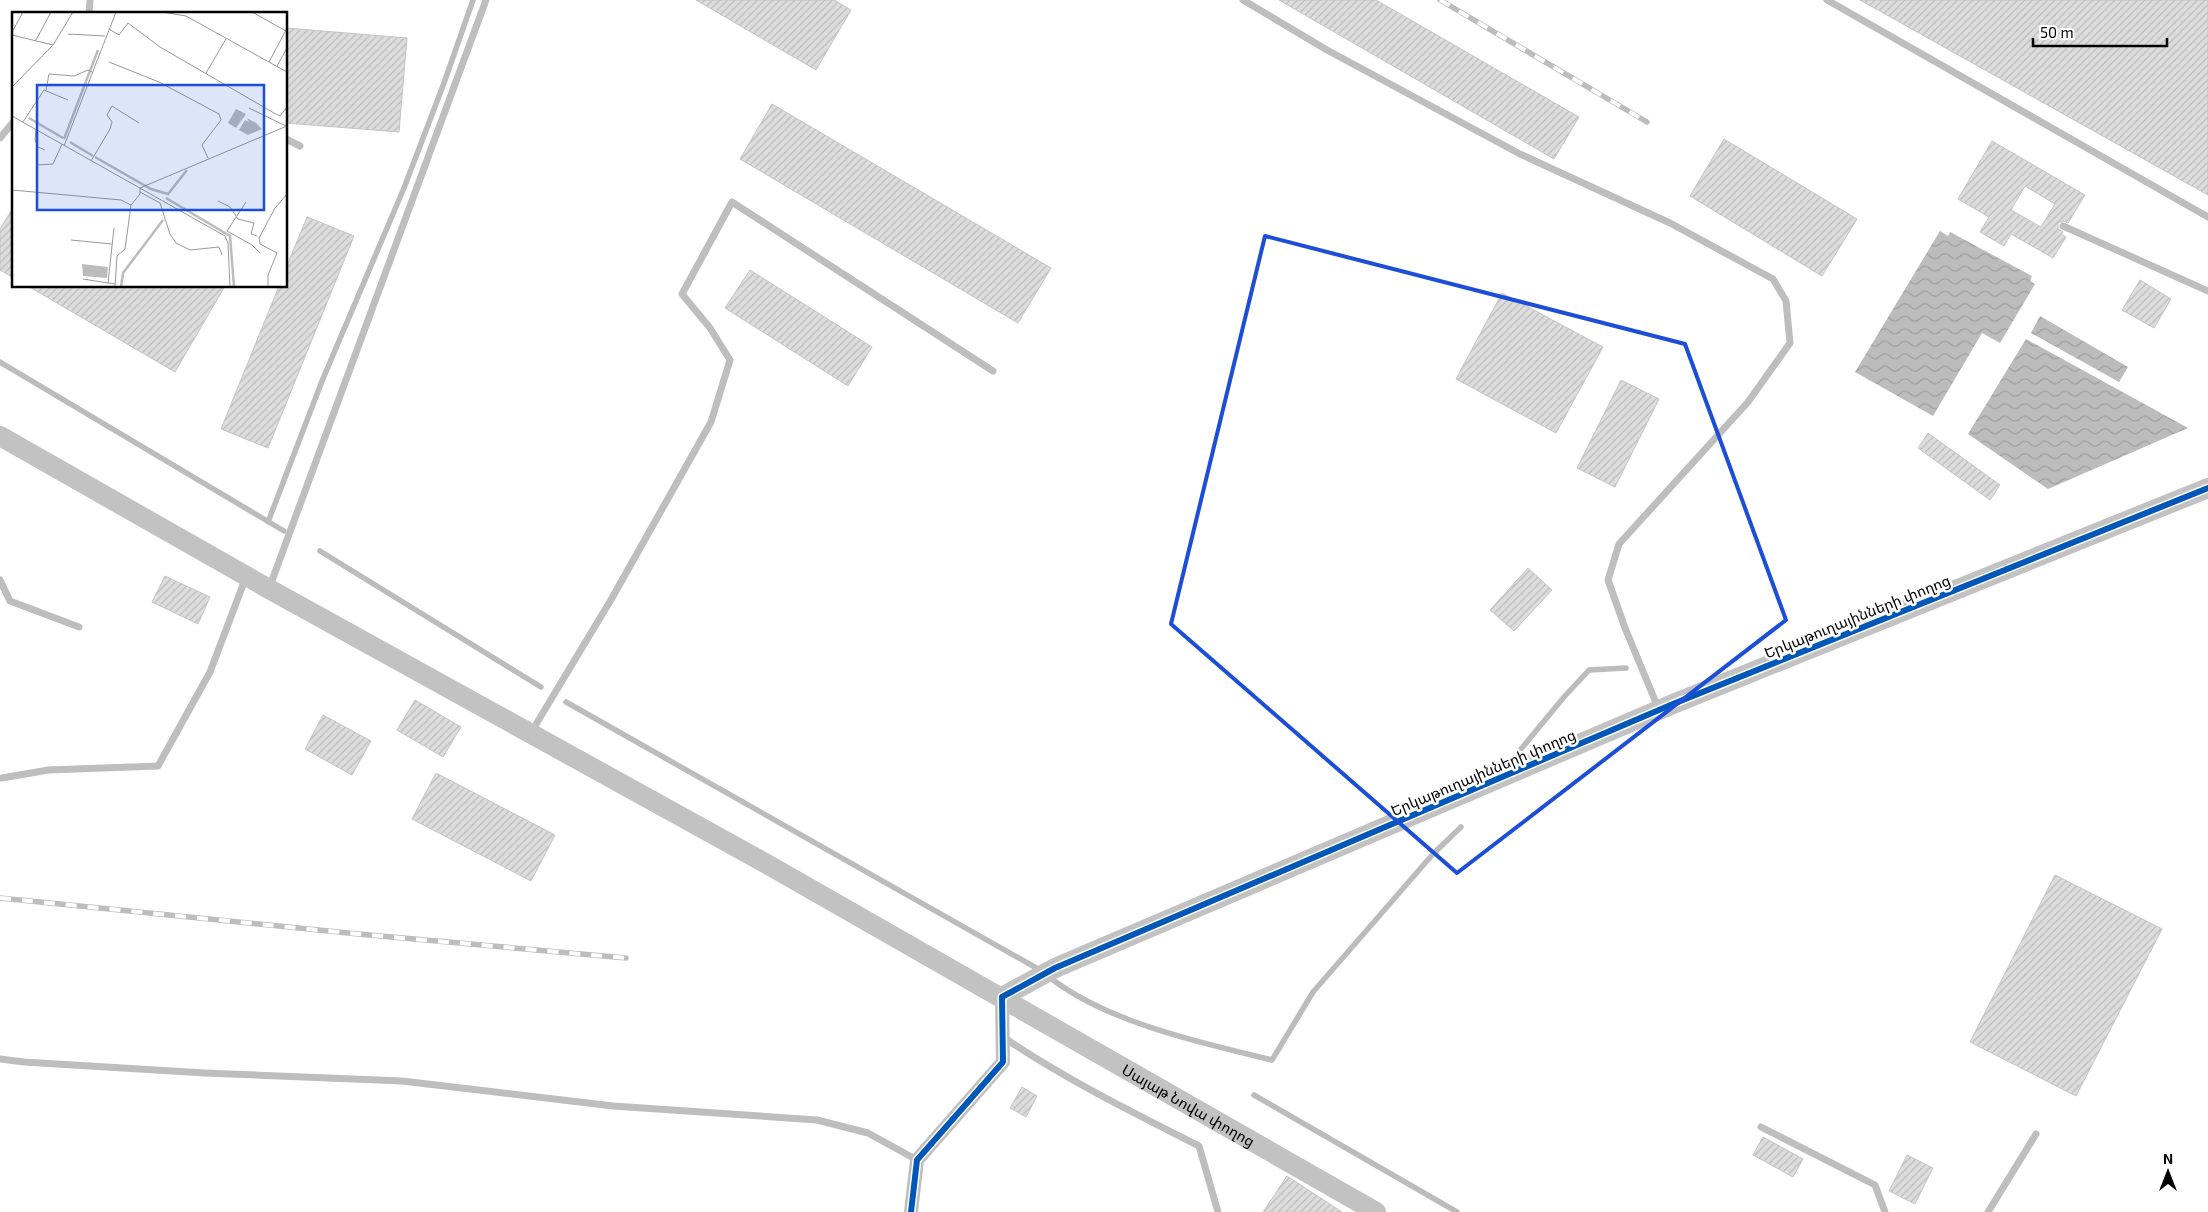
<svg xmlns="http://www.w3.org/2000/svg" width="2208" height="1212" font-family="'Exo 2','Noto Sans Armenian',sans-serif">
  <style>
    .water { fill: url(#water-waves) }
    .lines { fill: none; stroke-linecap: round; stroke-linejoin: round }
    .stream { stroke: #bcbcbc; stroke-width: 5.5 }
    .building { fill: url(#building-hatch); stroke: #c5c5c5; fill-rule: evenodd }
    .lane { stroke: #bebebe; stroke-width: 7 }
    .street { stroke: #bebebe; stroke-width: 14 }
    .secondary { stroke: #c2c2c2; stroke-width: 20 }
    .rail-casing { stroke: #bdbdbd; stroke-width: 5.5 }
    .rail { stroke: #fff; stroke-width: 4; stroke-dasharray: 11; stroke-linecap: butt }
    .cycleway-casing { stroke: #fff; stroke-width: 9 }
    .cycleway { stroke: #0057b8; stroke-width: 6 }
    .marked { fill: none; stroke: #1d4ed8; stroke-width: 4; stroke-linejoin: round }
    .labels { text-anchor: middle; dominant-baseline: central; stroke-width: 5; stroke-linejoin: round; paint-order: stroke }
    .street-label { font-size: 15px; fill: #000; stroke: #fff }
    .inset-river { fill: none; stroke: #bcbcbc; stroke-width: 2.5 }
    .inset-road { fill: none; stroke: #999; stroke-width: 1 }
    .view { fill: #1d4ed8; fill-opacity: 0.15; stroke: #1d4ed8; stroke-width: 2.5 }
    .inset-edge { fill: none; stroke: #000; stroke-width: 2.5 }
  </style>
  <defs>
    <pattern id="water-waves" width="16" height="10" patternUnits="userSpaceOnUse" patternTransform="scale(1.25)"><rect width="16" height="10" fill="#bcbcbc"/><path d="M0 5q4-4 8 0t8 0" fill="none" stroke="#a0a0a0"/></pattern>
    <pattern id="building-hatch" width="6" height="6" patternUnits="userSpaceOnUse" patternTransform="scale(1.25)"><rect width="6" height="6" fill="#ddd"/><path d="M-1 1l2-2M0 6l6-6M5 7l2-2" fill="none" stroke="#bcbcbc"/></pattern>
  </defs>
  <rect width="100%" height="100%" fill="#fff"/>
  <path class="water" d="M1940,231L1948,236L1950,232L2032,276L2030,281L2035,284L2000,343L1982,333L1933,416L1855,372Z
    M2040,316L2128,367L2119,382L2031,333Z
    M2026,339L2188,428L2048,489L1968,434Z"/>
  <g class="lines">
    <path class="stream" d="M0,362L284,531
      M268,522L322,381L404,188L444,83L473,0
      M320,551L541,687
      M566,702L1040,970
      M1521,749L1564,697L1589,670L1626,668
      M1048,976C1105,1022 1201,1043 1272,1060L1313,992L1433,854L1461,827
      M1254,1095L1457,1212"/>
  </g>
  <path class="building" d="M696,0H834L851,10L816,70Z
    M1279,0H1376L1579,117L1554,159Z
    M1860,0H2208V195Z
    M286,28L407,38L399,132L286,123Z
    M772,104L1051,268L1018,323L740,159Z
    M1724,139L1857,219L1822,276L1690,196Z
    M1992,141L2085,195L2068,223L2063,221L2058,223V229L2063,232L2061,234L2066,237L2053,258L2011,234L2004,246L1980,232L1989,217L1958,199ZM2025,186L2055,204L2041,227L2011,210Z
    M14,206V278L0,270V229Z
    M307,217L354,236L268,448L221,429L279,286H286V268Z
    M750,270L872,347L848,386L725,308Z
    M2140,280L2171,299L2154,328L2122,310Z
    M28,286H225L175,372Z
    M1502,293L1603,347L1556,433L1456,379Z
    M1621,380L1659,399L1615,487L1577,468Z
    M1928,433L2000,485L1990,500L1918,448Z
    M1528,568L1552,590L1514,631L1490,610Z
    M165,576L210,597L198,624L152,602Z
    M415,700L461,727L443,757L397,730Z
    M323,715L371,741L352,775L305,749Z
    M436,773L555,835L531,881L412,819Z
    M2055,875L2162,929L2076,1096L1970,1042Z
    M1022,1087L1037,1096L1026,1117L1010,1108Z
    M1763,1137L1803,1159L1793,1177L1753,1155Z
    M1907,1155L1933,1168L1915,1204L1889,1191Z
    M1287,1176L1342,1212H1263Z"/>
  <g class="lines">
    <path class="lane" d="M1243,0L1327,50L1520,154L1670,223L1773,279L1786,301L1790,343L1748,402L1619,544L1608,580L1625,628L1659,710
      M1827,0L2208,217
      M89,14L90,0
      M0,138L14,121
      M286,139L300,146
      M2063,226L2208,291
      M0,580L10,601L79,627
      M270,586L486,0
      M532,731L612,598L711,422L730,360L710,328L682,294L732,202L993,371
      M2,778L48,770L158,766L210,672L246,577
      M1003,1037C1065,1079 1132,1112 1199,1146L1218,1212
      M0,1059L24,1062L205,1073L402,1081L613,1106L817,1120L868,1133L917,1160
      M1761,1127L1875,1185L1885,1212
      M1988,1212L2036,1134"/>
    <path class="street" d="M911,1212L917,1160L1003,1062L1002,997"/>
    <g class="secondary">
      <path id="s1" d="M0,436L269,589L765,863L1376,1212"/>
      <path d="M1002,997L1055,968L1673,704L2208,488"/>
    </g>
    <defs>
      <path id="rail" d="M1440,0L1647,122
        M0,898L358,934L626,958"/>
    </defs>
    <use href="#rail" class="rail-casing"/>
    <use href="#rail" class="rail"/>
    <defs>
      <path id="cycleway" d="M911,1212L917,1160L1003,1062L1002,997L1055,968L1673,704L2208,488"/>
    </defs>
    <use href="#cycleway" class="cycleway-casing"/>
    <use href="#cycleway" class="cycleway"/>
  </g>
  <path class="marked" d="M1265,236L1685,344L1786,620L1457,873L1171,624Z"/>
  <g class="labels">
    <g class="street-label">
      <text transform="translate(1857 616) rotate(-22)">Երկաթուղայինների փողոց</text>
      <text transform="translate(1483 772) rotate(-23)">Երկաթուղայինների փողոց</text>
      <text stroke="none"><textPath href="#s1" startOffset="1364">Սայաթ Նովա փողոց</textPath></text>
    </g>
  </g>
  <g transform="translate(12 12)">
    <rect width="275" height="275" fill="#fff"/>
    <path d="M224,97L234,102L224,116L216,111ZM235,106L244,111L250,117L236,123L227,118L233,108L237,110ZM70,252L96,255L95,266L71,264Z" fill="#bcbcbc"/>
    <path class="inset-river" d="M17,106L51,126M52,127L86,38M58,130L81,144M83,145L139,177L156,182L175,158M154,186L218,224L222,275M109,275L111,261L151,208"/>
    <path class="inset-road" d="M150,0L174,4L275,60M240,0L274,19M97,17L107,23L116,11L148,35L262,101L268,104L275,95M0,20L11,0M56,22L93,24M0,23L41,33M24,28L39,0M97,50L147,70L207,102L209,108L190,133L196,146M257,50L275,16M265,54L275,36M194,61L214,27M0,75L41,33L61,0M34,78L37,62L62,64L76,58L80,60M237,96L274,114M0,104L213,224L216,231L218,275M11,110L32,78L56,88M24,118L23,128L26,135L33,138M52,134L104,0M79,149L98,117L100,110L95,103L100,94L127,111M25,153L41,152L50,132M0,178L109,188L119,193M128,180L148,191L158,222L164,231L178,238L207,235L210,243M206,189L218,195L226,207L242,211L239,222L245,224M234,190L215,219L240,233L248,241M59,228L100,232M71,267L103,272M96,271L102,216M103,275L105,244L113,237L119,193L128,182V176L275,114M256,275V263L265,241L248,232L247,226L263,196L275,182"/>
    <path class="view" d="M25,73H252V198H25Z"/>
    <rect width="275" height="275" class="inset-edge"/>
  </g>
  <g transform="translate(2168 1172)" stroke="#ffffff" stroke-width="4" paint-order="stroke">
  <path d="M0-4L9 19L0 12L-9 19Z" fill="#000000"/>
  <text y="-8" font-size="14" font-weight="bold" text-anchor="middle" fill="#000000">N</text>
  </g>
  <path d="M2033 38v8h134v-8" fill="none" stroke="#000000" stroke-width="2.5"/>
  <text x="2040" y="38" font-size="15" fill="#000000" stroke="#ffffff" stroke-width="4" paint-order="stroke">50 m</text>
</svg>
